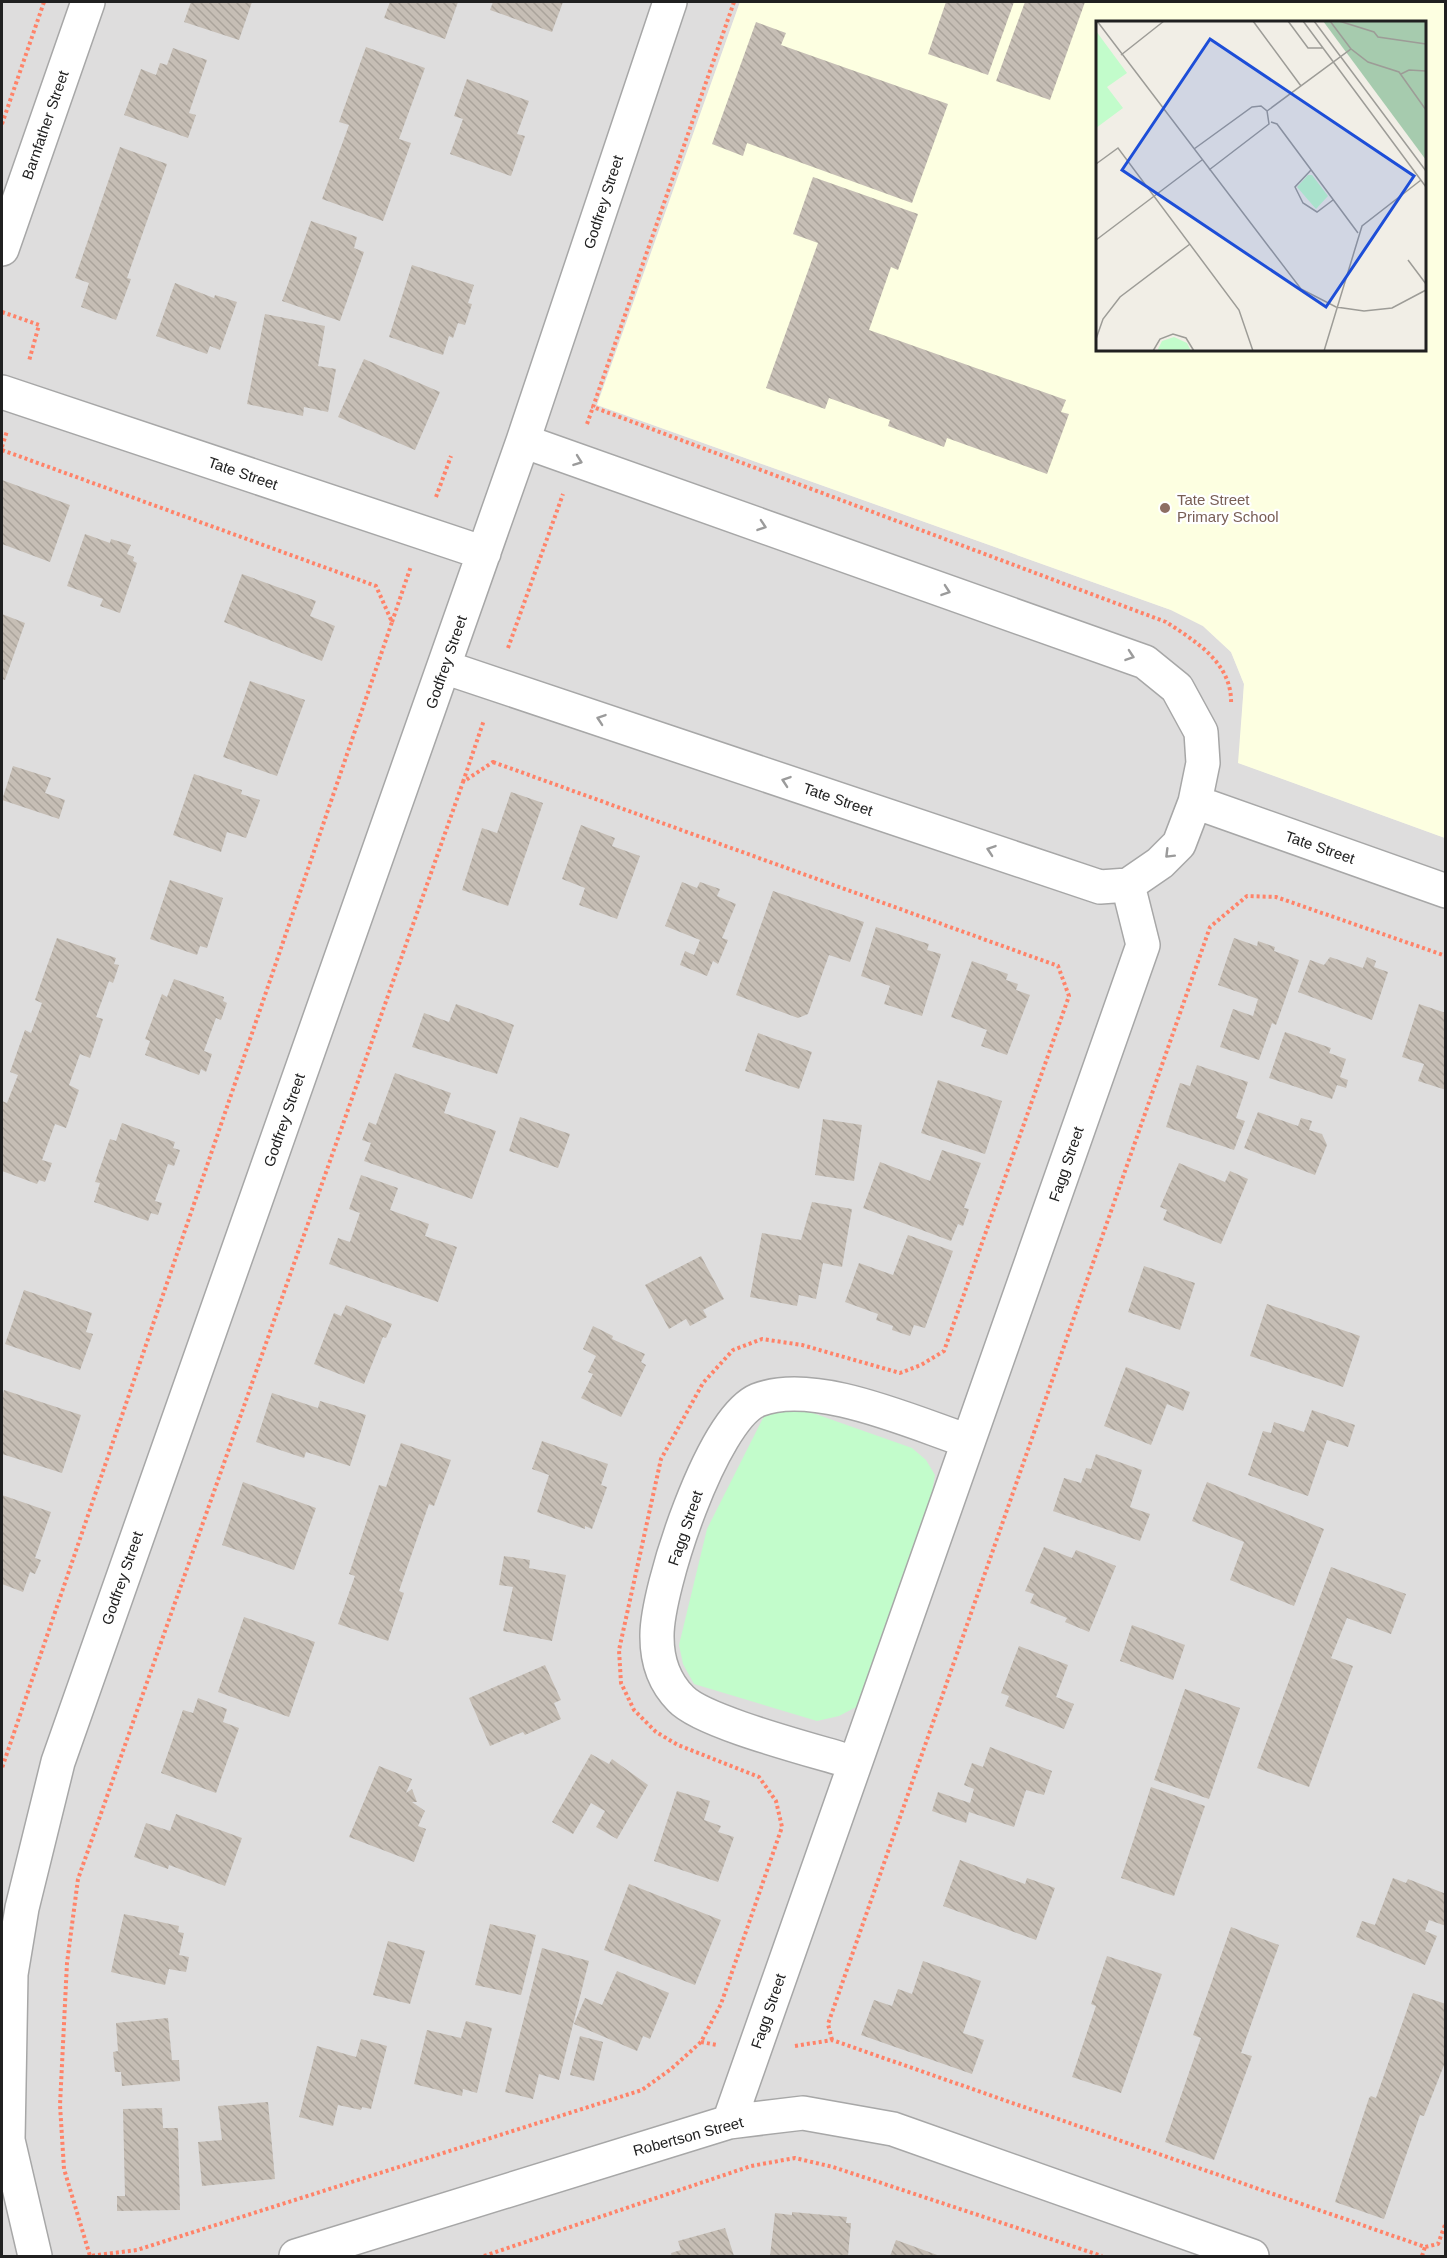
<svg xmlns="http://www.w3.org/2000/svg" width="1447" height="2258" font-family="Arial,sans-serif">
  <style>
    .residential { fill: #dedddd }
    .education { fill: #fdffe1; fill-rule: evenodd }
    .park { fill: #c2fccb }
    .building { fill: url(#building-back-hatch) }
    .lines { fill: none; stroke-linecap: round; stroke-linejoin: round }
    .street-casing { stroke: #a7a7a7; stroke-width: 36 }
    .path { stroke: #ff8369; stroke-width: 4; stroke-dasharray: 3 3; stroke-linecap: butt }
    .street { stroke: #fff; stroke-width: 33 }
    .oneway { stroke: #9b9b9b }
    .education-dot { fill: #8d6e63; stroke: #fff; stroke-width: 2 }
    .labels { text-anchor: middle; dominant-baseline: central; stroke-width: 4.5; stroke-linejoin: round; paint-order: stroke }
    .street-label { font-size: 15px; fill: #202020; stroke: #fff }
    .education-label { font-size: 15px; fill: #785e54; stroke: #fff; text-anchor: start }
    .inset-road { fill: none; stroke: #9d9c97; stroke-width: 1.5 }
    .view { fill: #1d4ed8; fill-opacity: 0.15; stroke: #1d4ed8; stroke-width: 3 }
    .inset-edge { fill: none; stroke: #202020; stroke-width: 3 }
  </style>
  <defs>
    <pattern id="building-back-hatch" width="6" height="6" patternUnits="userSpaceOnUse" patternTransform="scale(1.5)"><rect width="6" height="6" fill="#c6beb5"/><path d="M-1 5l2 2M0 0l6 6M5-1l2 2" fill="none" stroke="#aaa39b"/></pattern>
  </defs>
  <rect width="100%" height="100%" fill="#f1eee6"/>
  <path class="residential" d="M2,2H740L597,405L1171,610L1203,626L1231,652L1244,684L1239,763L1445,838V2256H2Z"/>
  <path class="education" d="M740,2H1445V838L1238,763L1244,684L1231,652L1203,626L1171,610L597,405ZM1098,22H1424V350H1098Z"/>
  <path class="park" d="M790,1405L912,1448L926,1460L935,1475L931,1498L869,1686L858,1706L839,1716L817,1721L694,1684L683,1664L679,1645L707,1529L763,1418L774,1409Z"/>
  <path class="building" d="M191,2H252L239,40L184,22Z
    M390,2H458L445,39L384,18Z
    M493,2H563L552,32L490,10Z
    M946,2H1014L988,75L928,54Z
    M1025,2H1085L1050,100L996,81Z
    M756,22L786,33L781,45L948,104L912,203L747,143L743,156L712,144Z
    M366,47L425,68L399,139L411,143L383,221L322,199L349,125L339,122Z
    M173,48L207,60L189,113L196,115L188,138L124,115L141,69L156,75L160,63L167,65Z
    M467,79L529,101L517,134L525,136L511,176L450,154L463,119L454,116Z
    M120,147L167,164L127,278L131,279L116,320L81,307L89,283L75,278Z
    M813,177L918,214L898,270L891,267L869,330L1066,400L1061,412L1069,414L1047,474L947,438L944,447L888,426L890,420L829,398L825,409L766,388L818,243L793,234Z
    M311,221L357,237L354,248L364,252L340,321L282,301Z
    M412,265L474,285L468,303L472,304L465,325L458,323L453,338L449,336L443,355L389,337Z
    M175,283L214,298L215,295L237,302L220,350L210,346L207,354L156,336Z
    M265,314L325,326L318,366L336,369L328,412L304,407L303,416L247,404Z
    M364,359L440,392L415,450L338,417Z
    M2,480L70,505L50,562L2,544Z
    M85,534L110,543L111,539L131,545L127,554L134,557L133,561L137,563L120,613L100,606L103,599L67,586Z
    M242,574L316,601L310,616L335,626L322,661L224,622Z
    M2,614L25,623L5,680L2,679Z
    M250,681L305,700L277,776L223,757Z
    M13,766L51,778L45,793L65,800L59,819L2,800Z
    M194,774L242,790L241,794L260,800L246,838L227,832L221,852L173,835Z
    M511,792L543,803L508,906L462,890L482,828L497,833Z
    M581,825L615,838L612,846L640,856L617,919L579,905L585,888L562,879Z
    M170,880L223,898L207,948L200,946L197,955L150,939Z
    M682,882L697,888L700,882L720,889L717,896L736,904L722,938L728,940L718,964L713,961L707,976L680,965L685,951L694,955L700,940L665,926Z
    M773,891L864,922L850,962L829,955L808,1014L798,1018L736,995Z
    M876,927L929,944L927,950L941,954L922,1016L884,1004L890,986L861,976Z
    M57,938L116,958L114,964L119,965L113,983L109,981L96,1017L103,1019L90,1058L80,1054L69,1085L79,1090L66,1128L55,1124L42,1160L52,1163L45,1182L39,1180L37,1184L2,1171V1101L7,1103L18,1075L10,1072L25,1030L31,1033L42,1003L35,1000Z
    M1234,938L1257,946L1258,941L1275,947L1274,951L1299,960L1276,1025L1272,1023L1259,1060L1220,1047L1233,1009L1253,1016L1258,999L1218,985Z
    M1330,957L1363,968L1367,957L1376,961L1374,967L1388,972L1372,1020L1298,992L1310,960L1324,965Z
    M972,961L1008,974L1006,980L1018,984L1016,990L1030,995L1007,1055L981,1046L987,1030L951,1017Z
    M174,979L224,997L223,1001L227,1003L221,1020L216,1018L204,1051L212,1054L206,1072L201,1069L199,1075L145,1055L150,1041L145,1039L162,994L167,997Z
    M456,1004L514,1025L497,1074L412,1047L424,1013L449,1022Z
    M1419,1004L1446,1013V1090L1418,1081L1424,1064L1402,1057Z
    M1285,1032L1331,1048L1329,1053L1346,1059L1340,1077L1348,1080L1346,1088L1337,1085L1332,1099L1269,1078Z
    M758,1033L812,1052L799,1089L745,1071Z
    M1197,1065L1248,1082L1236,1118L1245,1121L1234,1150L1166,1127L1180,1083L1190,1086Z
    M395,1073L451,1093L444,1113L496,1131L472,1199L364,1161L371,1143L362,1140L369,1122L376,1125Z
    M938,1080L1002,1101L985,1154L921,1133Z
    M1258,1112L1298,1126L1301,1118L1312,1121L1309,1130L1322,1134L1327,1145L1315,1175L1244,1148Z
    M520,1117L570,1134L558,1168L509,1151Z
    M823,1119L862,1125L854,1181L815,1175Z
    M122,1123L175,1142L173,1148L180,1150L174,1166L168,1164L155,1201L162,1203L158,1215L151,1213L148,1221L94,1202L100,1183L95,1182L110,1139L116,1141Z
    M942,1150L981,1163L964,1208L969,1209L963,1226L958,1224L951,1241L863,1208L880,1162L930,1181Z
    M1179,1163L1225,1182L1230,1171L1248,1179L1221,1244L1163,1220L1167,1210L1160,1207Z
    M361,1175L398,1188L390,1210L429,1224L425,1236L457,1247L438,1302L329,1264L338,1238L350,1242L360,1213L349,1209Z
    M812,1202L852,1209L842,1267L823,1263L816,1299L799,1295L797,1306L750,1297L762,1233L801,1240Z
    M908,1235L953,1251L925,1328L914,1325L910,1336L892,1330L893,1326L876,1320L878,1314L845,1302L859,1263L893,1275Z
    M701,1256L724,1299L703,1310L707,1317L690,1326L686,1319L669,1329L645,1285Z
    M1144,1266L1195,1283L1180,1330L1128,1312Z
    M24,1290L92,1313L86,1332L93,1334L80,1370L5,1344Z
    M1267,1304L1360,1336L1343,1387L1250,1356Z
    M346,1305L392,1324L386,1338L383,1337L364,1384L314,1364L334,1313L341,1316Z
    M593,1326L613,1336L612,1339L645,1354L641,1362L646,1365L621,1417L581,1398L593,1374L588,1372L596,1356L583,1349Z
    M1126,1367L1190,1392L1183,1411L1167,1404L1151,1445L1104,1426Z
    M4,1390L81,1415L62,1473L2,1454V1398Z
    M272,1393L318,1408L320,1401L366,1415L350,1466L306,1452L304,1458L256,1442Z
    M1312,1410L1355,1425L1348,1447L1327,1440L1308,1496L1248,1475L1263,1431L1271,1433L1274,1422L1304,1432Z
    M542,1441L608,1464L601,1485L607,1487L592,1529L585,1526V1529L537,1512L549,1475L532,1469Z
    M401,1443L451,1460L434,1506L429,1504L399,1591L404,1593L388,1641L338,1624L355,1576L349,1574L379,1485L386,1487Z
    M1096,1454L1142,1470L1130,1507L1150,1514L1140,1541L1053,1511L1064,1478L1081,1483L1086,1468L1091,1469Z
    M243,1482L316,1508L294,1570L222,1545Z
    M1207,1482L1324,1529L1294,1606L1230,1580L1244,1542L1192,1521Z
    M2,1495L51,1512L35,1558L41,1560L35,1574L30,1572L23,1592L2,1584Z
    M1044,1547L1072,1558L1076,1550L1116,1566L1089,1632L1065,1622L1067,1618L1030,1603L1034,1594L1025,1591Z
    M504,1556L530,1560L529,1568L566,1575L552,1641L503,1631L513,1587L499,1585Z
    M1331,1567L1406,1594L1391,1634L1347,1618L1331,1658L1353,1666L1309,1787L1257,1768Z
    M244,1617L315,1642L289,1717L218,1692Z
    M1132,1625L1185,1645L1173,1680L1120,1661Z
    M1019,1646L1068,1665L1056,1697L1074,1704L1064,1729L1005,1706L1009,1696L1001,1693Z
    M545,1665L561,1700L554,1703L561,1719L525,1735L523,1732L490,1746L469,1698Z
    M1185,1689L1240,1708L1209,1799L1154,1780Z
    M198,1698L227,1709L223,1722L239,1728L216,1793L161,1773L183,1710L193,1713Z
    M990,1747L1052,1771L1044,1795L1026,1790L1014,1827L969,1812L966,1823L932,1811L938,1792L970,1803L974,1789L964,1785L972,1763L983,1767Z
    M591,1754L609,1764L612,1759L648,1785L617,1839L596,1827L605,1811L591,1803L573,1834L552,1822Z
    M379,1766L412,1779L406,1793L412,1789L417,1802H412L425,1811L418,1826L426,1829L414,1862L349,1837Z
    M1151,1787L1205,1806L1174,1896L1121,1878Z
    M677,1791L710,1801L704,1820L721,1826L718,1832L734,1837L718,1882L654,1861Z
    M176,1814L242,1838L225,1886L169,1865L168,1869L134,1857L146,1823L170,1831Z
    M960,1860L1025,1884L1027,1878L1055,1888L1036,1940L943,1906Z
    M1393,1878L1406,1883L1408,1879L1446,1894V1926L1429,1920L1425,1931L1437,1936L1425,1965L1356,1937L1362,1921L1375,1925Z
    M629,1884L721,1920L695,1985L604,1950Z
    M124,1914L179,1926L178,1932L184,1933L179,1955L189,1957L186,1972L169,1969L165,1985L111,1972Z
    M490,1924L536,1935L521,1995L475,1985Z
    M1231,1927L1279,1945L1241,2053L1252,2056L1214,2160L1165,2142L1201,2038L1193,2035Z
    M388,1941L425,1951L410,2004L373,1995Z
    M542,1948L589,1961L559,2080L539,2074L533,2099L505,2092Z
    M1107,1956L1162,1974L1121,2093L1072,2077L1096,2006L1091,2004Z
    M923,1961L981,1981L963,2033L984,2040L972,2074L861,2035L874,2000L892,2006L898,1989L912,1994Z
    M617,1971L669,1993L650,2039L643,2036L637,2051L574,2024L585,1998L602,2005Z
    M1413,1993L1446,2004V2060L1424,2116L1420,2115L1384,2219L1335,2202L1369,2098L1371,2096L1376,2098Z
    M168,2018L172,2060H179L180,2081L122,2086L121,2072H115L113,2052L118,2051L116,2023Z
    M466,2021L492,2028L477,2093L463,2089L462,2096L414,2084L427,2030L461,2038Z
    M580,2036L603,2042L594,2081L570,2075Z
    M361,2039L387,2046L371,2109L362,2107L361,2110L338,2105L333,2126L299,2117L317,2046L356,2057Z
    M268,2102L275,2179L202,2186L198,2142L222,2140L218,2106Z
    M162,2108L163,2128H178L180,2210L117,2211V2196H125L123,2109Z
    M792,2212L847,2217L846,2223H851L848,2256H770L775,2213L792,2215Z
    M725,2228L734,2256H672L671,2253L681,2250L678,2241Z
    M896,2240L940,2256H890Z"/>
  <g class="lines">
    <defs>
      <path id="street" d="M2,249L88,2
        M2,392L484,553
        M444,667L1100,887L1128,885L1160,863L1179,844L1195,802L1203,763L1201,732L1177,688L1145,662L523,441
        M1195,802L1446,891
        M855,1763C817,1751 704,1723 681,1699C664,1682 657,1661 657,1637C656,1590 712,1419 758,1400C814,1378 911,1422 968,1441
        M729,2122L1143,945L1128,885
        M35,2256L8,2140L11,1974L22,1908L58,1762L523,441L670,2
        M296,2256L729,2122L803,2113L893,2129L1252,2256"/>
    </defs>
    <use href="#street" class="street-casing"/>
    <path class="path" d="M734,2L593,407L1166,622C1197,642 1233,664 1231,705
      M2,124L44,2
      M2,312L39,325L29,361
      M587,424L593,407
      M2,447L7,431
      M2,450L376,586L392,622L2,1768
      M436,497L451,456
      M392,622L411,566
      M508,648L563,494
      M493,762L1058,966L1069,996L944,1351L921,1365L900,1373L802,1345L762,1339L733,1350L703,1383L661,1459L619,1650L621,1683L634,1710L656,1732L678,1745L759,1777L776,1801L782,1827L721,2004L701,2042L671,2069L642,2090L137,2250L90,2256L64,2169L60,2105L67,1963L78,1879L463,782Z
      M463,782L484,720
      M832,2040L828,2024L1210,927L1247,896L1276,897L1446,956
      M701,2042L717,2045
      M795,2046L832,2040L1425,2247L1438,2244L1446,2222
      M484,2256L751,2166L795,2158L833,2167L1102,2256
      M1422,2256L1425,2247"/>
    <use href="#street" class="street"/>
  </g>
  <defs><path id="oneway-chevron" d="M-2-3.5L2.5 0L-2 3.5" fill="none" stroke-width="1.6" stroke-linecap="round" stroke-linejoin="round" transform="scale(1.5)"/></defs>
  <g class="oneway">
    <use href="#oneway-chevron" transform="translate(578 461) rotate(20)"/>
    <use href="#oneway-chevron" transform="translate(762 526) rotate(19)"/>
    <use href="#oneway-chevron" transform="translate(946 591) rotate(19)"/>
    <use href="#oneway-chevron" transform="translate(1130 656) rotate(19)"/>
    <use href="#oneway-chevron" transform="translate(601 719) rotate(-161)"/>
    <use href="#oneway-chevron" transform="translate(786 781) rotate(-161)"/>
    <use href="#oneway-chevron" transform="translate(991 850) rotate(-161)"/>
    <use href="#oneway-chevron" transform="translate(1169 854) rotate(135)"/>
  </g>
  <circle class="education-dot" cx="1165" cy="508" r="6"/>
  <g class="labels">
    <g class="street-label">
      <text transform="translate(45 125) rotate(-71)">Barnfather Street</text>
      <text transform="translate(603 202) rotate(-72)">Godfrey Street</text>
      <text transform="translate(243 473) rotate(19)">Tate Street</text>
      <text transform="translate(446 662) rotate(-71)">Godfrey Street</text>
      <text transform="translate(838 799) rotate(19)">Tate Street</text>
      <text transform="translate(1320 847) rotate(19)">Tate Street</text>
      <text transform="translate(284 1120) rotate(-71)">Godfrey Street</text>
      <text transform="translate(1066 1164) rotate(-71)">Fagg Street</text>
      <text transform="translate(685 1528) rotate(-71)">Fagg Street</text>
      <text transform="translate(122 1578) rotate(-71)">Godfrey Street</text>
      <text transform="translate(768 2011) rotate(-71)">Fagg Street</text>
      <text transform="translate(688 2136) rotate(-15)">Robertson Street</text>
    </g>
    <g class="education-label">
      <text x="1177" y="499">Tate Street<tspan x="1177" dy="17">Primary School</tspan></text>
    </g>
  </g>
  <g transform="translate(1096 21)">
    <rect width="330" height="330" fill="#f1eee6"/>
    <path d="M227,0H330V139Z" fill="#a6cbae"/>
    <path d="M0,10L31,52L11,66L27,87L0,107ZM212,154H216L232,175L220,188L201,166ZM78,316L91,322L95,330H61L66,320Z" fill="#c2fccb"/>
    <path class="inset-road" d="M1,0L205,268L240,286L268,290L296,287L330,269M157,0L205,65M192,0L212,27H227M207,0L330,166M218,0L330,150M234,0L255,28M243,0L278,11L282,16L330,23M25,34L68,0M305,53L313,49L330,50M171,90L255,28L272,41L303,51L330,89M175,101L181,103L262,212M98,128L156,86L165,85L171,90L173,103L113,149M0,143L22,127L143,289L157,330M215,149L199,166L207,182L221,191L237,179M0,219L106,139M312,239L330,263M0,318L7,298L24,276L94,223M57,330L64,318L77,313L90,317L98,330M228,330L266,205L325,159"/>
    <path class="view" d="M114,18L318,155L230,286L26,149Z"/>
    <rect width="330" height="330" class="inset-edge"/>
  </g>
  <rect width="1447" height="2258" fill="none" stroke="#202020" stroke-width="6"/>
</svg>
